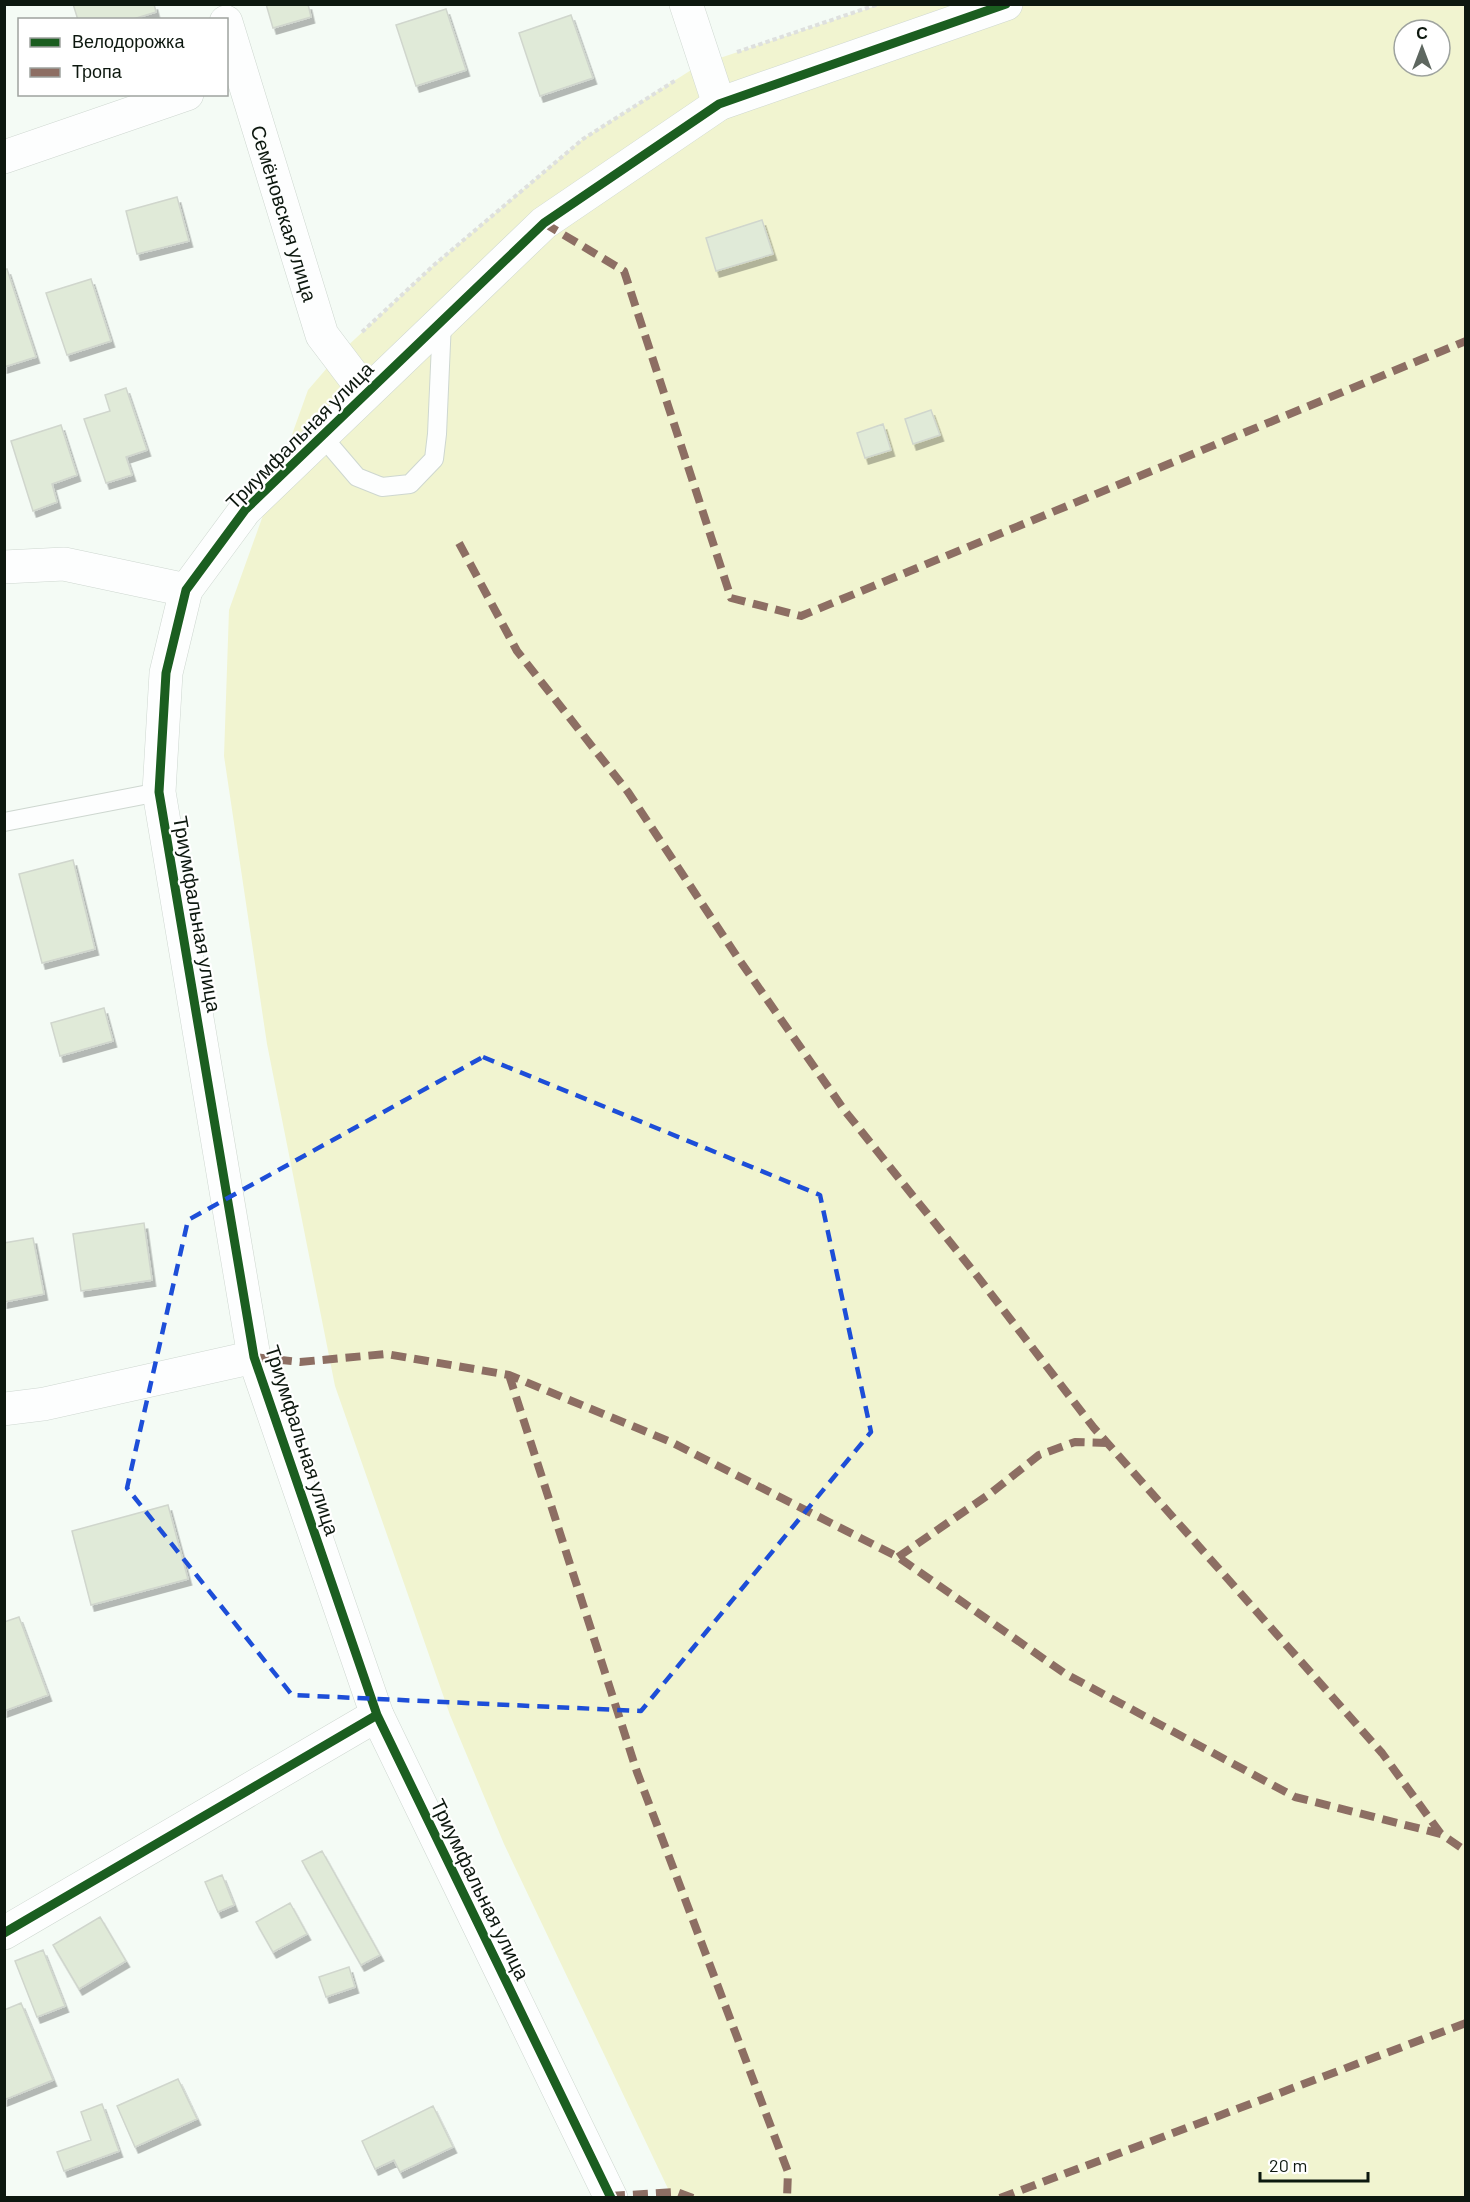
<svg xmlns="http://www.w3.org/2000/svg" width="1470" height="2202" font-family="Barlow,sans-serif">
  <style>
    .green { fill: #f1f4d0; fill-rule: evenodd }
    .building { fill: #e0ead8; stroke: #d0d6cd; stroke-width: 1.5; filter: url(#shadow) }
    .lines { fill: none; stroke-linecap: round; stroke-linejoin: round }
    .service-casing { stroke: #ced7d0; stroke-width: 20 }
    .minor-casing { stroke: #ced7d0; stroke-width: 34 }
    .tertiary-casing { stroke: #ced7d0; stroke-width: 34 }
    .path { stroke: #dee0de; stroke-width: 4; stroke-dasharray: 4.5 3; stroke-linecap: butt }
    .service { stroke: #fdfefe; stroke-width: 18 }
    .minor { stroke: #fdfefe; stroke-width: 33 }
    .tertiary { stroke: #fdfefe; stroke-width: 33 }
    .quiet { stroke: #8d6e63; stroke-width: 8; stroke-dasharray: 15 8; stroke-linecap: butt }
    .cycleway-casing { stroke: #fff; stroke-width: 13 }
    .cycleway { stroke: #1b5e20; stroke-width: 9 }
    .marked { fill: none; stroke: #1d4ed8; stroke-width: 4.5; stroke-dasharray: 12 8; stroke-linejoin: round }
    .labels { text-anchor: middle; dominant-baseline: central; stroke-width: 4.5; stroke-linejoin: round; paint-order: stroke }
    .street-label { font-size: 20px; fill: #0d180f; stroke: #fff }
  </style>
  <defs>
    <filter id="shadow"><feDropShadow dx="3.5" dy="6" stdDeviation="0" flood-color="#0004"/></filter>
  </defs>
  <rect width="100%" height="100%" fill="#f4fbf5"/>
  <path class="green" d="M879,5H1465V2197H672L504,1844L450,1715L335,1386L267,1044L224,756L229,610L308,390L340,353L434,265L583,139L699,65ZM1404,30H1440V66H1404Z"/>
  <path class="building" d="M73,4H154L156,12L130,20H78Z
    M266,4H308L311,17L273,28Z
    M446,9L466,70L416,86L396,25Z
    M571,15L593,78L540,96L519,33Z
    M177,197L189,241L137,254L126,211Z
    M762,220L773,254L716,271L706,238Z
    M7,269L36,357L4,367V270Z
    M91,279L111,341L67,355L46,293Z
    M126,388L147,450L126,457L132,475L106,483L84,419L110,411L105,395Z
    M931,410L940,435L913,444L905,419Z
    M883,424L891,450L865,458L857,433Z
    M61,425L77,475L52,484L57,502L33,511L11,441Z
    M73,860L95,949L42,963L19,874Z
    M104,1008L113,1041L60,1056L51,1023Z
    M144,1223L152,1280L81,1291L73,1234Z
    M33,1238L44,1294L4,1302V1243Z
    M168,1505L188,1579L91,1605L72,1531Z
    M19,1617L48,1695L4,1711V1622Z
    M322,1851L380,1955L361,1965L302,1861Z
    M222,1875L234,1905L218,1912L205,1882Z
    M290,1903L307,1934L273,1952L256,1922Z
    M100,1917L126,1961L79,1989L53,1945Z
    M43,1950L65,2006L37,2017L15,1961Z
    M349,1967L355,1987L326,1997L319,1977Z
    M21,2003L53,2080L4,2100V2010Z
    M178,2079L197,2119L135,2147L117,2106Z
    M102,2104L119,2151L64,2171L57,2152L91,2140L81,2112Z
    M433,2106L453,2147L400,2172L394,2160L375,2169L362,2141Z"/>
  <g class="lines">
    <defs>
      <path id="service" d="M322,436L357,477L382,487L410,484L434,459L437,434L442,321
        M4,822L159,792"/>
      <g id="minor">
        <path d="M686,4L719,104"/>
        <path id="s1" d="M226,22L322,335L366,393"/>
        <path d="M4,157L187,94"/>
        <path d="M4,567L64,564L186,590"/>
        <path d="M254,1357L377,1715L611,2198"/>
        <path d="M4,1933L377,1715"/>
      </g>
      <path id="tertiary" d="M4,1409L44,1404L254,1357L159,792L166,673L186,590L245,510L544,223L719,104L1006,4"/>
    </defs>
    <use href="#service" class="service-casing"/>
    <use href="#minor" class="minor-casing"/>
    <use href="#tertiary" class="tertiary-casing"/>
    <path class="path" d="M737,52L879,4
      M362,332L434,265L583,139L676,80"/>
    <use href="#service" class="service"/>
    <use href="#minor" class="minor"/>
    <use href="#tertiary" class="tertiary"/>
    <path class="quiet" d="M544,223L624,271L731,598L801,616L1466,341
      M459,543L517,651L628,792L738,958L845,1111L978,1277L1094,1428L1382,1753L1441,1834
      M254,1357L300,1362L386,1354L509,1375L671,1442L898,1557L1064,1673L1295,1797L1441,1834L1466,1851
      M509,1375L637,1772L788,2172L787,2198
      M898,1557L991,1493L1039,1455L1075,1442L1107,1443
      M610,2196L677,2192L693,2198
      M1000,2198L1466,2023"/>
    <defs>
      <path id="cycleway" d="M4,1933L377,1715
        M611,2198L377,1715L254,1357L159,792L166,673L186,590L245,510L544,223L719,104L1006,4"/>
    </defs>
    <use href="#cycleway" class="cycleway-casing"/>
    <use href="#cycleway" class="cycleway"/>
  </g>
  <path class="marked" d="M483,1057L820,1195L871,1432L641,1711L292,1695L127,1488L188,1220Z"/>
  <g class="labels">
    <g class="street-label">
      <text stroke="none"><textPath href="#s1" startOffset="200">Семёновская улица</textPath></text>
      <text transform="translate(299 435) rotate(-45)">Триумфальная улица</text>
      <text transform="translate(198 914) rotate(80)">Триумфальная улица</text>
      <text transform="translate(303 1440) rotate(72)">Триумфальная улица</text>
      <text transform="translate(481 1889) rotate(64)">Триумфальная улица</text>
    </g>
  </g>
  <rect width="1470" height="2202" fill="none" stroke="#0d180f" stroke-width="12"/>
  <rect x="18" y="18" width="210" height="78" fill="#ffffff" stroke="#9ea39f" stroke-width="1.5"/>
  <rect x="30" y="38" width="30" height="9" fill="#1b5e20" stroke="#9ea39f" stroke-width="1.5"/>
  <text x="72" y="48" font-size="18" fill="#0d180f">Велодорожка</text>
  <rect x="30" y="68" width="30" height="9" fill="#8d6e63" stroke="#9ea39f" stroke-width="1.5"/>
  <text x="72" y="78" font-size="18" fill="#0d180f">Тропа</text>
  <g transform="translate(1422 48)"><circle r="28" fill="#ffffff" stroke="#9ea39f" stroke-width="1.5"/>
  <path d="M0-4.5L10 22L0 15L-10 22Z" fill="#5e6760"/>
  <text y="-9" font-size="16" font-weight="bold" text-anchor="middle" fill="#0d180f">С</text>
  </g>
  <path d="M1260 2172v9h108v-9" fill="none" stroke="#0d180f" stroke-width="3"/>
  <text x="1269" y="2172" font-size="18" fill="#0d180f" stroke="#ffffff" stroke-width="4.5" paint-order="stroke">20 m</text>
</svg>
